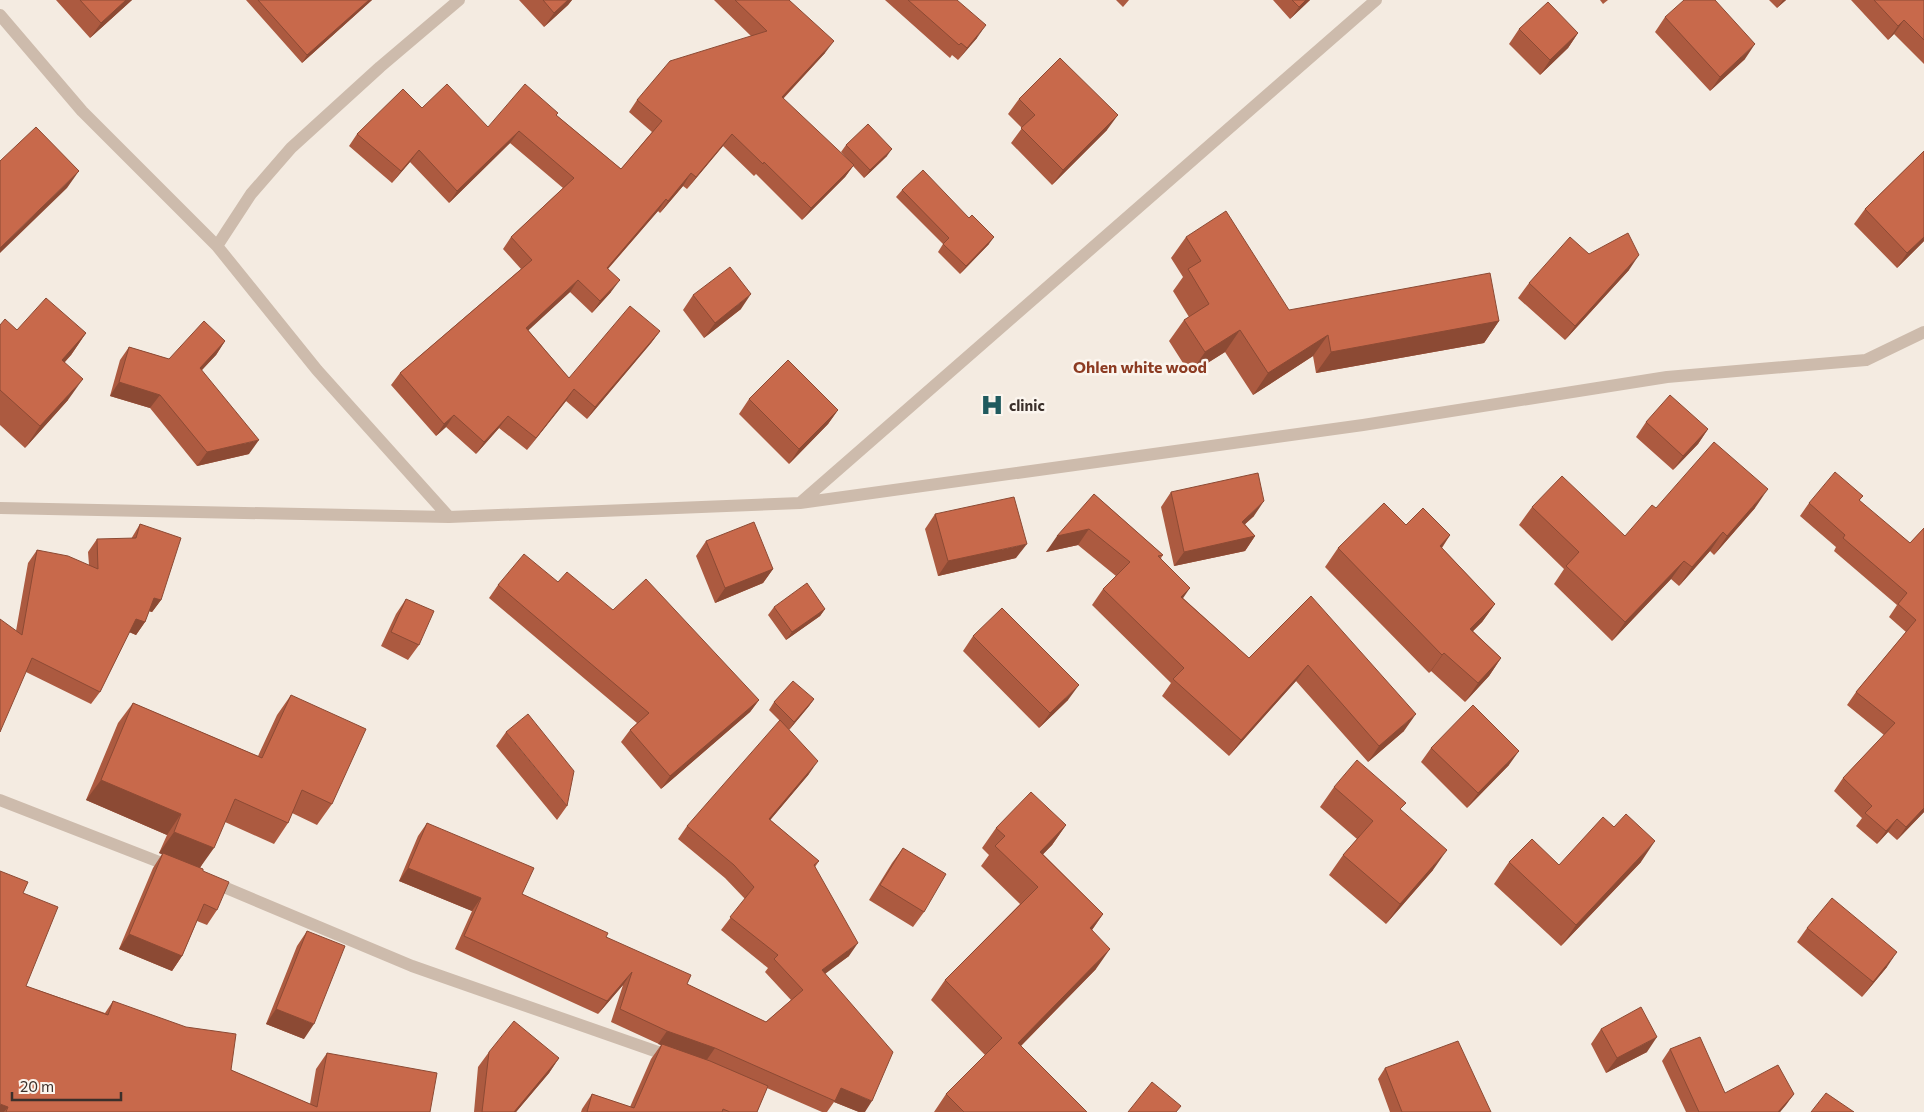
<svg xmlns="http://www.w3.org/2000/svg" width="1924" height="1112" font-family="Commissioner,sans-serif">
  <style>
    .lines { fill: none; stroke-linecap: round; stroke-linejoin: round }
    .minor { stroke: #cdbbac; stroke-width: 12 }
    .wall { fill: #ac5a40 }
    .shaded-wall { fill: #8c4a34 }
    .building { fill: #c8694b; stroke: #8c4a34 }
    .labels { text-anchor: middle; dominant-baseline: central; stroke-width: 5; stroke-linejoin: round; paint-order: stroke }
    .poi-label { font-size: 15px; font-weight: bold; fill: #3b302b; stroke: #fbf5ee; text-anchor: start }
    .neighbourhood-label { font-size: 16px; font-weight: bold; fill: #8c3b22; stroke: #fbf5ee }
  </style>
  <rect width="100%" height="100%" fill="#f4ebe1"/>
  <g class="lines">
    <path class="minor" d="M0,15L82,111L217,246L317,370L449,517
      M217,246L251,194L291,148L380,67L459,0
      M800,503L1376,0
      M0,508L449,517L800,503L1363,425L1667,377L1866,360L1924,332
      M0,800L172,867
      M212,882L412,966L672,1057"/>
  </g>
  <path class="wall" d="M56,0H132L90,38Z
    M246,0H372L302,63Z
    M519,0H572L568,5L544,27Z
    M714,0H789L825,53L783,99L849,161L841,152L846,145L887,156L864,178L853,166L845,177L802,220L756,174L754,176L723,146L687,189L683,186L660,213L658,211L608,269L611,292L592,313L570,292L528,330L569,378L660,331L651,343L587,419L566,401L527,450L499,428L476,454L446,427L436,436L391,385L400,373L521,269L503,249L511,237L563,188L510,143L449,203L410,162L392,183L349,146L357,134L422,108L488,127L556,115L621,169L652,132L629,112L637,100L751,36Z
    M885,0H957L977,38L958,60L952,55L950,58Z
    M1116,0H1129L1123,7Z
    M1273,0H1310L1290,19Z
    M1600,0H1608L1603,4Z
    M1769,0H1786L1777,8Z
    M1851,0H1924V64L1894,34L1888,40Z
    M1665,17L1745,59L1710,91L1655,32Z
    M1519,29L1578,33L1568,48L1540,75L1509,44Z
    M1019,99L1107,130L1052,185L1011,143L1022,128L1008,114Z
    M1924,151V241L1897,268L1854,224L1865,209Z
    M902,190L969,218L989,244L960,274L938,252L943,244L896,197Z
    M1186,237L1289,310L1499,321L1484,343L1316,373L1313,356L1253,395L1225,352L1190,374L1169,341L1184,320L1189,317L1173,291L1183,277L1171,258Z
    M1589,254L1629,270L1565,340L1518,298L1529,283Z
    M693,295L741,309L704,338L683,310Z
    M0,325L17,330L86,333L71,355L65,362L68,400L25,448L0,425Z
    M225,341L216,355L201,370L249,454L197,466L150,408L110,396L120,360L129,347L169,359Z
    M749,399L838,410L828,424L789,464L739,414Z
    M1646,422L1708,429L1698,444L1673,470L1636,437Z
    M1171,492L1254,516L1245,524L1255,536L1245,551L1174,566L1161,507Z
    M1094,494L1163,555L1161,558L1183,598L1249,658L1311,596L1404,731L1368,762L1296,681L1229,756L1162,696L1171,683L1092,605L1103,589L1116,576L1078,545L1046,552Z
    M1863,496L1859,501L1910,543L1924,528V812L1897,840L1888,832L1877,844L1856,826L1862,818L1834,791L1843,778L1884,735L1847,705L1856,692L1906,632L1889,617L1897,605L1834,551L1836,547L1800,516L1809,503Z
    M1532,507L1625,536L1656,508H1755L1714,555L1710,551L1679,586L1671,579L1612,641L1554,584L1564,569L1519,525Z
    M935,514L1016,558L938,576L925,529Z
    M140,524L161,600L152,612L149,611L145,622L136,635L129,632L100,692L91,704L26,672L16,631L28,563L37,550L89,565L88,552L97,539H131Z
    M1406,525L1450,535L1442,548L1495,604L1482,622L1473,631L1501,658L1489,676L1465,702L1431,671L1429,673L1325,567L1338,548Z
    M706,541L773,569L763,583L715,603L696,556Z
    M558,582L613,610L759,700L750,712L661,789L621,742L630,730L637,723L489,598L498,585Z
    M406,599L419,645L408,660L381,646L396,614Z
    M774,607L825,609L820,616L786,640L768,615Z
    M973,636L1068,700L1039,728L963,651Z
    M291,695L332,804L317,825L292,813L288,823L274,844L225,822L200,868L203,871L217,910L207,925L197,921L182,956L172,971L119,949L153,868L162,854L159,853L167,835L86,800L118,723L133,703L258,756L277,715Z
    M814,699L809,706L789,730L769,710L774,702Z
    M506,732L567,806L557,820L496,746Z
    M1431,748L1509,765L1467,808L1421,762Z
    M809,774L770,820L819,861L815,867L849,956L825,973L865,1112H859L834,1102L827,1112H822L767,1088L757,1112H581L582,1109L592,1094L630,1107L651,1059L661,1045L611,1022L623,985L598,1014L455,949L472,911L399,881L418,836L427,823L522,894L606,937L687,984L766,1022L791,1000L765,972L768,968L721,930L745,899L725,878L678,839L687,826Z
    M1334,787L1401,810L1433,870L1386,924L1329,875L1343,855L1357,839L1320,807Z
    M1066,825L1052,845L1043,854L1103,914L1092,930L1096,969L1021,1046L1087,1112H934L946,1094L985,1055L931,1000L945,980L1020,904L981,866L989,855L982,848L996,828Z
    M903,848L924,912L913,927L869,900L892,863Z
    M1509,862L1559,865L1641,862L1561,946L1494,884Z
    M23,893L26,986L105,1013L113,1001L231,1070L310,1104L316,1069L327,1053L430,1112H0Z
    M1807,928L1887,967L1862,997L1797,942Z
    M307,931L304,1039L266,1024L297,946Z
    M1601,1029L1647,1052L1606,1073L1591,1044Z
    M1670,1049L1725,1093L1794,1094L1780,1112H1686L1662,1061Z
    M489,1052L559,1058L549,1073L516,1112H474L478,1067Z
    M1385,1068L1491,1112H1390L1378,1079Z"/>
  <path class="shaded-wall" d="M126,0H132L90,38L101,23Z
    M369,0H372L302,63L307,55Z
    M568,0H572L568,5L544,27L554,13Z
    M1306,0H1310L1290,19L1299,7Z
    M1783,0H1786L1777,8Z
    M1904,20L1894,34L1888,40L1898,26Z
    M986,25L977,38L958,60L967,48Z
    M1578,33L1568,48L1540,75L1550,60Z
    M834,41L825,53L773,109L782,97Z
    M1755,44L1745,59L1710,91L1720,77Z
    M1118,115L1107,130L1052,185L1063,170Z
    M519,131L510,143L449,203L457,191Z
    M732,134L723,146L687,189L696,177Z
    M892,149L887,156L864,178L870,170Z
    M419,150L410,162L392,183L401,171Z
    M854,165L845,177L802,220L811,208Z
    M79,171L67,188L0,253V248Z
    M691,173L683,186L660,213L668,201Z
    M666,199L658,211L598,280L607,268Z
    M994,237L989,244L960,274L966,266Z
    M1924,237V241L1897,268L1907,253Z
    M1639,255L1629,270L1565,340L1575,326Z
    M578,280L570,292L518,340L526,328Z
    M620,280L611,292L592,313L600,301Z
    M751,294L741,309L704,338L715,323Z
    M1499,321L1484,343L1316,373L1331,352Z
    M1240,330L1225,352L1190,374L1205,352Z
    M660,331L651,343L587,419L595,407Z
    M86,333L71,355L47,381L62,360Z
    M1328,335L1313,356L1253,395L1268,373Z
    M225,341L216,355L191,382L200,368Z
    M83,379L68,400L25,448L40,426Z
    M119,382L160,395L150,408L110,396Z
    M574,389L566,401L527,450L536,438Z
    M838,410L828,424L789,464L799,449Z
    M454,415L446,427L436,436L444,424Z
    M508,416L499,428L476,454L484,442Z
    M1708,429L1698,444L1673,470L1683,456Z
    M259,440L249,454L197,466L207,452Z
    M1768,489L1755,508L1714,555L1727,536Z
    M1264,501L1254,516L1232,536L1242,522Z
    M1089,529L1078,545L1046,552L1057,536Z
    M1723,532L1710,551L1679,586L1692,567Z
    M1450,535L1437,554L1440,546Z
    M1255,536L1245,551L1174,566L1184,552Z
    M1027,544L1016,558L938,576L948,561Z
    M1684,561L1671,579L1612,641L1625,622Z
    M773,569L763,583L715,603L725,588Z
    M1190,588L1179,604L1181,597Z
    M154,598L161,600L152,612L145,610Z
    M1495,604L1482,622L1457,647L1470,629Z
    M825,609L820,616L786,640L792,632Z
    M136,619L145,622L136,635L127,631Z
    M1444,653L1431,671L1429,673L1442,655Z
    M1501,658L1489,676L1465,702L1478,683Z
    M1308,665L1296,681L1229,756L1241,740Z
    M1079,685L1068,700L1039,728L1050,713Z
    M814,699L809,706L789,730L794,722Z
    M759,700L750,712L661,789L670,776Z
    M1416,714L1404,731L1368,762L1379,746Z
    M1519,751L1509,765L1467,808L1478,793Z
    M818,761L809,774L760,832L769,819Z
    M101,780L181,814L167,835L86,800Z
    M1924,808V812L1897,840L1906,827Z
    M1897,819L1888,832L1877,844L1886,831Z
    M1066,825L1052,845L1026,872L1040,852Z
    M174,832L214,848L199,869L159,853Z
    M1655,841L1641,862L1561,946L1576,925Z
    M1447,850L1433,870L1386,924L1400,904Z
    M408,868L481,898L472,911L399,881Z
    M1103,914L1089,934L1090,928Z
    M129,934L182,956L172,971L119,949Z
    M858,943L849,956L813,983L822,970Z
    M1110,949L1096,969L1004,1063L1018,1043Z
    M1897,952L1887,967L1862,997L1873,982Z
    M632,972L623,985L598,1014L607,1001Z
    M276,1009L314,1024L304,1039L266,1024Z
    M667,1031L715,1048L706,1061L658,1044Z
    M1657,1037L1647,1052L1606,1073L1617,1058Z
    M559,1058L549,1073L516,1112H514Z
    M841,1088L872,1101L865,1112H859L834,1102Z
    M1794,1094L1786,1105L1780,1112H1778Z
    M0,1104L8,1107L4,1112H0Z"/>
  <path class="building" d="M80,0H126L101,23Z
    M258,0H369L307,55Z
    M543,0H568L554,13Z
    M735,0H789L834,41L782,97L854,165L811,208L764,162L763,164L732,134L696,177L691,173L668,201L666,199L607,268L620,280L600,301L578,280L526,328L569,378L630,306L660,331L595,407L574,389L536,438L508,416L484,442L454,415L444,424L400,373L532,260L511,237L574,178L519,131L457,191L419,150L401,171L357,134L403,89L422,108L447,84L488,127L525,84L558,113L556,115L621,169L662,121L637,100L670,61L767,31Z
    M908,0H957L986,25L967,48L961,43L959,45Z
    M1292,0H1306L1299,7Z
    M1684,0H1715L1755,44L1720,77L1665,17Z
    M1874,0H1924V40L1904,20L1898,26Z
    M1548,2L1578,33L1550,60L1519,29Z
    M1060,58L1118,115L1063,170L1021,128L1035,115L1019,99Z
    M868,124L892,149L870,170L846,145Z
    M36,127L79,171L0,248V161Z
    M1924,151V237L1907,253L1865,209Z
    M923,170L969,218L972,215L994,237L966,266L943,244L949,238L902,190Z
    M1226,211L1289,310L1490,273L1499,321L1331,352L1328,335L1268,373L1240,330L1205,352L1184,320L1209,304L1188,269L1201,261L1186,237Z
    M1628,233L1639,255L1575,326L1529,283L1570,237L1589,254Z
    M730,267L751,294L715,323L693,295Z
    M46,298L86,333L62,360L83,379L40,426L0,390V325L5,319L17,330Z
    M204,321L225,341L200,368L259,440L207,452L160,395L119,382L129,347L169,359Z
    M788,360L838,410L799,449L749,399Z
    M1670,395L1708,429L1683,456L1646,422Z
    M1714,442L1768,489L1727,536L1723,532L1692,567L1684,561L1625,622L1566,566L1579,552L1532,507L1562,476L1625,536L1652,505L1656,508Z
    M1835,472L1863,496L1859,500L1910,543L1924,528V808L1906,827L1897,819L1886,831L1865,813L1872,806L1843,778L1895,723L1856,692L1916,620L1898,604L1907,593L1843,538L1845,535L1809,503Z
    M1258,473L1264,501L1242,522L1255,536L1184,552L1171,492Z
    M1094,494L1163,555L1158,556L1190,588L1181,597L1249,658L1311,596L1416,714L1379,746L1308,665L1241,740L1173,679L1184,668L1103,589L1130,562L1089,529L1057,536Z
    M1014,497L1027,544L948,561L935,514Z
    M1384,503L1406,525L1423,508L1450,535L1440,546L1495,604L1470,629L1501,658L1478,683L1444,653L1442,655L1338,548Z
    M754,522L773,569L725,588L706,541Z
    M140,524L181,538L161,600L154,598L145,622L136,619L100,692L32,658L0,732V619L22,635L37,550L68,556L98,569L97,539L136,538Z
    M524,554L558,582L567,572L613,610L646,579L759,700L670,776L630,730L649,713L498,585Z
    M807,583L825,609L792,632L774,607Z
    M406,599L434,611L419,645L391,632Z
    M1002,608L1079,685L1050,713L973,636Z
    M793,681L814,699L794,722L774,702Z
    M291,695L366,729L332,804L302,790L288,823L235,799L214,848L174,832L181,814L101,780L133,703L262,758Z
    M1473,705L1519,751L1478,793L1431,748Z
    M528,714L574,771L567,806L506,732Z
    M780,720L818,761L769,819L819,861L814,865L858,943L822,970L893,1052L872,1101L841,1088L835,1101L715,1048L667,1031L620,1009L632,972L607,1001L464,936L481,898L408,868L427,823L534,868L522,894L608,933L606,937L691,975L687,984L766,1022L803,990L774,959L778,955L730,917L754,887L734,865L687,826Z
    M1357,760L1406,803L1400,809L1447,850L1400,904L1343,855L1373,821L1334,787Z
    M1031,792L1066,825L1040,852L1103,914L1090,928L1110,949L1018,1043L1087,1112H964L946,1094L1002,1038L945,980L1038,887L995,846L1005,836L996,828Z
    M1626,814L1655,841L1576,925L1509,862L1532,839L1559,865L1603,817L1614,827Z
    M903,848L946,874L924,912L880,885Z
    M163,853L203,869V871L229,882L217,910L204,904L182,956L129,934Z
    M0,871L28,882L23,893L58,907L26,986L108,1015L113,1001L186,1027L236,1034L231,1070L317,1107L327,1053L437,1073L430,1112H6L8,1107L0,1104Z
    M1832,898L1897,952L1873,982L1807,928Z
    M307,931L345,946L314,1024L276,1009Z
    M1641,1007L1657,1037L1617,1058L1601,1029Z
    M514,1021L559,1058L514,1112H482L489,1052Z
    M1700,1037L1725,1093L1778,1065L1794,1094L1778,1112H1699L1670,1049Z
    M1458,1041L1491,1112H1402L1385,1068Z
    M662,1044L710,1061L768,1086L757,1112H730L723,1109L722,1112H587L592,1094L634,1108Z
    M1152,1082L1181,1106L1176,1112H1128Z
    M1826,1093L1854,1112H1811Z"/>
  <defs>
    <symbol id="hospital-bare" viewBox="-9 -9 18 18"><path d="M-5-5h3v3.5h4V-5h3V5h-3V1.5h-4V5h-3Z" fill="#1f5a5e" stroke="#fbf5ee" stroke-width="2.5" paint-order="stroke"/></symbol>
  </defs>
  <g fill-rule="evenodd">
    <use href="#hospital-bare" x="976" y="389" width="32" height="32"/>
  </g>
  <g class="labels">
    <g class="poi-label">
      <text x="1009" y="405">clinic</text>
    </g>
    <g class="neighbourhood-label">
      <text x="1140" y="366">Ohlen white wood</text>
    </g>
  </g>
  <path d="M12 1092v8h109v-8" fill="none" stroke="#3b302b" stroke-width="2.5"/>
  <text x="20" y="1092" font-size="15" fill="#3b302b" stroke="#fbf5ee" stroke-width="4" paint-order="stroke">20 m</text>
</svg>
